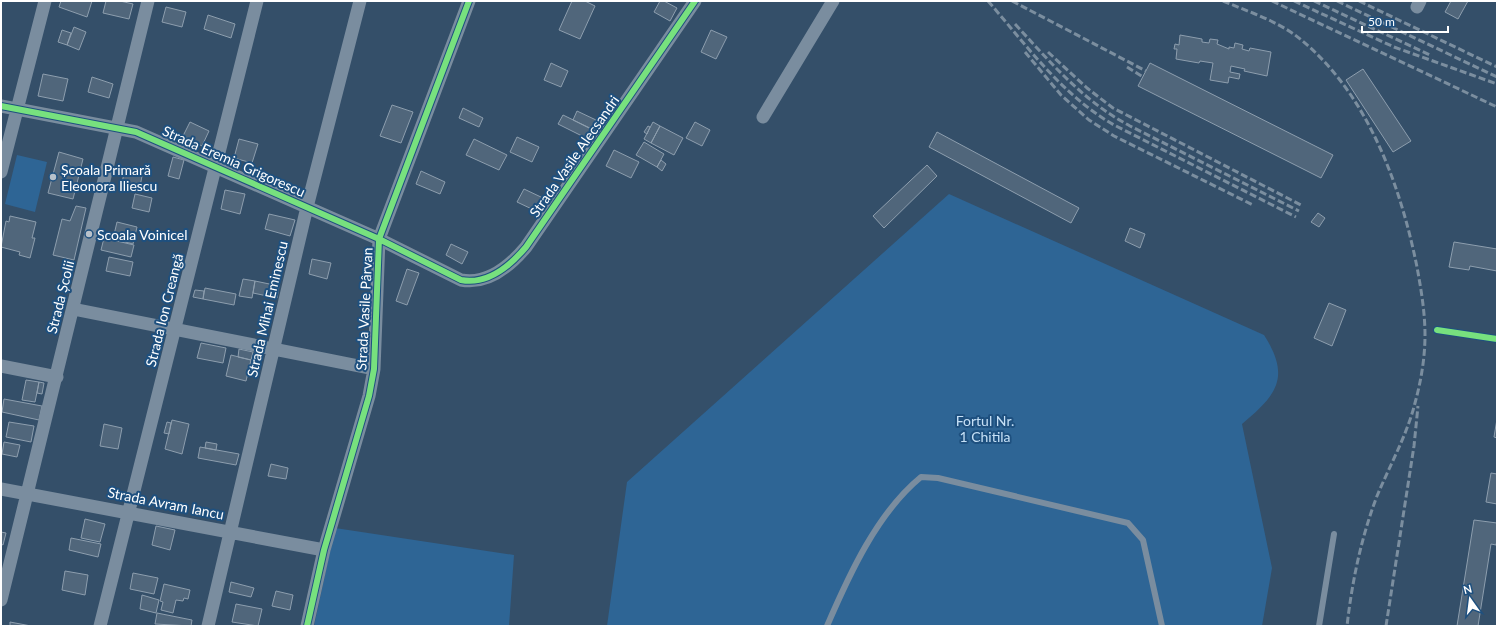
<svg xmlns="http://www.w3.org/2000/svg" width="1498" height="627" font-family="Lato,sans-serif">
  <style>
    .green { fill: #2e6595 }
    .building { fill: #50667b; stroke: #8d9eae }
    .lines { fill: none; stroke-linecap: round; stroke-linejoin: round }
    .lane { stroke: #7a8d9f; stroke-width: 6 }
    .street { stroke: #7a8d9f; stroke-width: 13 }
    .rail { stroke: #7b8e9f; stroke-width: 3; stroke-dasharray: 7 3; stroke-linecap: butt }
    .cycleway-casing { stroke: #1e507f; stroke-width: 8 }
    .cycleway { stroke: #77e17e; stroke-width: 6 }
    .poi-dot { fill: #b8c1ca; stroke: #1e507f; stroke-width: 1.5 }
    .labels { text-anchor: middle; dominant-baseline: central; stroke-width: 4; stroke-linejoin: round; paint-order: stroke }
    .street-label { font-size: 14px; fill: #fff; stroke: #1e507f }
    .poi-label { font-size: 14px; fill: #fff; stroke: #1e507f; text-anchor: start }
    .park-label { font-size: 14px; fill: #c6e0f6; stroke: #1e507f }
  </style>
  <rect width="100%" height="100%" fill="#344f69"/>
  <path class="green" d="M17,155L47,162L35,212L5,204Z
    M949,194L1264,335C1291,377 1277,395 1242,424L1272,568L1262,626H607L627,482Z
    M335,528L514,555L509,626H314Z"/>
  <path class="building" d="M61,1H92L87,17L59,7Z
    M106,1H120L133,4L129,19L103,13Z
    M572,1H585L595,6L580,39L559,30Z
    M660,1H664L677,8L670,21L654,12Z
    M1451,1H1468L1458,19L1445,12Z
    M166,7L186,12L182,27L162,22Z
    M208,15L235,24L231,38L204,29Z
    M74,27L86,32L79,50L67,45Z
    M62,30L71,33L67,45L58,42Z
    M711,30L727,37L716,59L701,52Z
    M1180,35L1202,39V42L1209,43L1210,39L1218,40L1217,44L1229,49V47L1234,48L1235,43L1243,45L1242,49L1249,51L1250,48L1271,52L1267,76L1244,71L1245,69L1231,66L1230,72L1240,74L1239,79L1229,77L1228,83L1210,80L1213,63L1200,61L1199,63L1176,59L1177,49H1174L1175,44L1179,45Z
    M551,63L568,71L561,87L544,80Z
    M1150,63L1333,155L1321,178L1138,86Z
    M1363,69L1411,141L1393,152L1346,80Z
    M43,74L68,79L63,101L38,96Z
    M92,77L113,84L109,98L88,92Z
    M392,105L413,112L401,143L380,136Z
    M463,108L483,118L479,127L459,118Z
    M577,111L596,120L591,129L573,120Z
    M563,115L596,131L592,141L558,124Z
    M190,122L209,131L202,146L183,136Z
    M653,122L660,126L651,143L644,139Z
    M695,122L710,130L702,146L686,138Z
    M648,126L650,127L647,134L644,132Z
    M660,126L683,138L674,155L651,143Z
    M937,132L1079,208L1071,223L929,147Z
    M517,137L539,147L532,162L510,152Z
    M239,139L258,144L252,163L234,158Z
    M474,139L507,155L499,170L466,155Z
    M644,142L664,154L657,167L636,155Z
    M614,150L639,162L631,178L606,166Z
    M59,152L83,159L73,199L48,193Z
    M173,157L184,160L179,179L168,176Z
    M661,160L666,164L662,171L657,167Z
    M927,165L937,176L884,228L873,216Z
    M421,171L445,182L440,194L416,184Z
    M124,173L142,176L139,192L121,188Z
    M524,189L543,198L536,211L517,202Z
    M225,190L245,194L240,214L221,209Z
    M135,194L152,198L149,212L132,208Z
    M76,206L86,208L74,260L53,255L62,219L70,221Z
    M1318,213L1325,218L1319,227L1311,222Z
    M269,214L295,220L290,236L265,229Z
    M10,216L36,222L32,238H35L30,258L19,255L20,252L1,247L6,221L9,222Z
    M117,222L137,227L133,244L113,239Z
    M1130,228L1145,234L1140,248L1125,241Z
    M104,238L134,245L131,257L101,250Z
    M1454,242L1497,249V271L1470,266L1469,270L1449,267Z
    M451,244L468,252L462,264L446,255Z
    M109,257L133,262L130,276L106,271Z
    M312,259L331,263L327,279L309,274Z
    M407,269L419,273L407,305L396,301Z
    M243,279L255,281L252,298L239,296Z
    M255,281L279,286L277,298L253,293Z
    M205,288L236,294L234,305L203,299Z
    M195,290L204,291L203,299L193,297Z
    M1329,303L1346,310L1332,346L1314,338Z
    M201,343L226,348L223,363L197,358Z
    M239,349L253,352L251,360L238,357Z
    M231,355L251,360L246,381L226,376Z
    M26,380L39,382L35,402L22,400Z
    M39,382L44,383L42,394L37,393Z
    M4,399L42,406L39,420L2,412Z
    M1497,419V438L1494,437Z
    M172,420L189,424L182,454L165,449Z
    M9,422L34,426L31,442L6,437Z
    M167,422L171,423L169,434L164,433Z
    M104,424L122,428L118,449L100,446Z
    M4,442L20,445L17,457L2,454Z
    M206,442L217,444L216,450L205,448Z
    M200,447L239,454L236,465L198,458Z
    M271,464L288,468L286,479L268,476Z
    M1491,473L1497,474V504L1486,502Z
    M85,519L105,524L100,542L81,538Z
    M1474,520L1497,523V540L1496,545L1491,544L1478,626H1457Z
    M156,526L175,530L170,550L152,545Z
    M1,532L6,533L3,545L1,544Z
    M71,538L101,544L98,557L69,550Z
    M65,571L88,575L85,595L62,590Z
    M133,573L158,578L154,594L130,589Z
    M231,582L254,588L251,597L229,592Z
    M164,584L190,590L188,599L184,598L183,601L176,600L173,613L161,610L163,602L160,601Z
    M276,591L293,595L290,610L272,606Z
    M142,595L159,600L156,613L140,609Z
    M236,604L262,609L258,626L232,622Z
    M157,613L192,620L191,626L155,624Z
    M10,622L31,626H10Z"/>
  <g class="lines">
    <path class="lane" d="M1437,330L1497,339
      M827,626C849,575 877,513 921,477L938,478L1128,523L1143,540L1162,626
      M1319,626L1334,534"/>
    <path class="street" d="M1417,7L1420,1
      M1,106L136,132L379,239L461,280C487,285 510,266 526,247L695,1
      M763,117L833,1
      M1,172L45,1
      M73,309L374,369
      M1,366L57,377
      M1,489L324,550
      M1,600L148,1
      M100,626L257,1
      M208,626L307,207L360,1
      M307,626L324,550L369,396L374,369L379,239L469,1"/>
    <path class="rail" d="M988,1C1027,46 1062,95 1114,125L1296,217
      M1012,1L1146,71
      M1223,1C1247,11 1274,20 1295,35C1366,89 1400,183 1417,267C1421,289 1425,312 1425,335C1425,358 1421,381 1415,403C1407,435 1390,465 1377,496C1361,538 1352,582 1347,626
      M1272,1L1497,107
      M1294,1L1394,47L1497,84
      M1314,1L1430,55
      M1337,1L1497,77
      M1359,1L1497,67
      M1015,24C1051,63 1083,101 1130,126L1299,211
      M1025,52L1061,95L1089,120L1114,136L1253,205
      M1048,52L1087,88L1113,108L1301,205
      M1127,67L1143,77
      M1386,626L1414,446L1418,406"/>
    <defs>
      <path id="cycleway" d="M1,106L136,132L379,239L461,280C487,285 510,266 526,247L695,1
        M1437,330L1497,339
        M307,626L324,550L369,396L374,369L379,239L469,1"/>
    </defs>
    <use href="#cycleway" class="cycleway-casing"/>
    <use href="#cycleway" class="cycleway"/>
  </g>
  <g class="poi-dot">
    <circle cx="53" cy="177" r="4"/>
    <circle cx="89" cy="234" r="4"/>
  </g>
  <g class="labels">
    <g class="street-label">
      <text transform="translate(574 156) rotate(-55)">Strada Vasile Alecsandri</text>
      <text transform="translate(234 161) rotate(24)">Strada Eremia Grigorescu</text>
      <text transform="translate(60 297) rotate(-76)">Strada Școlii</text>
      <text transform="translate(267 309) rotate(-77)">Strada Mihai Eminescu</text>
      <text transform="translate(364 309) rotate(-87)">Strada Vasile Pârvan</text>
      <text transform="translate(164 310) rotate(-76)">Strada Ion Creangă</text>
      <text transform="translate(166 503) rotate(11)">Strada Avram Iancu</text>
    </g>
    <g class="poi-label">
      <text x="61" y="169">Școala Primară<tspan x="61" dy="16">Eleonora Iliescu</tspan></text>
      <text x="97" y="234">Scoala Voinicel</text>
    </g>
    <g class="park-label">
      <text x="985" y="420">Fortul Nr.<tspan x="985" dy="16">1 Chitila</tspan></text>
    </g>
  </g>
  <rect width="1498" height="627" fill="none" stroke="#ffffff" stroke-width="4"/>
  <g transform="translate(1470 599) rotate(346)" stroke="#1e507f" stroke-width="3" paint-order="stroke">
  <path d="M0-3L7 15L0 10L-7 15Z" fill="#ffffff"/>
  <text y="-6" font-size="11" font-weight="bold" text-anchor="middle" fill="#ffffff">N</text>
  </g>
  <path d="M1362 26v6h86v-6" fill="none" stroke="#ffffff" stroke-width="2"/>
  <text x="1368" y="26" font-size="12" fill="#ffffff" stroke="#1e507f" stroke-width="3" paint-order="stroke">50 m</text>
</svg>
